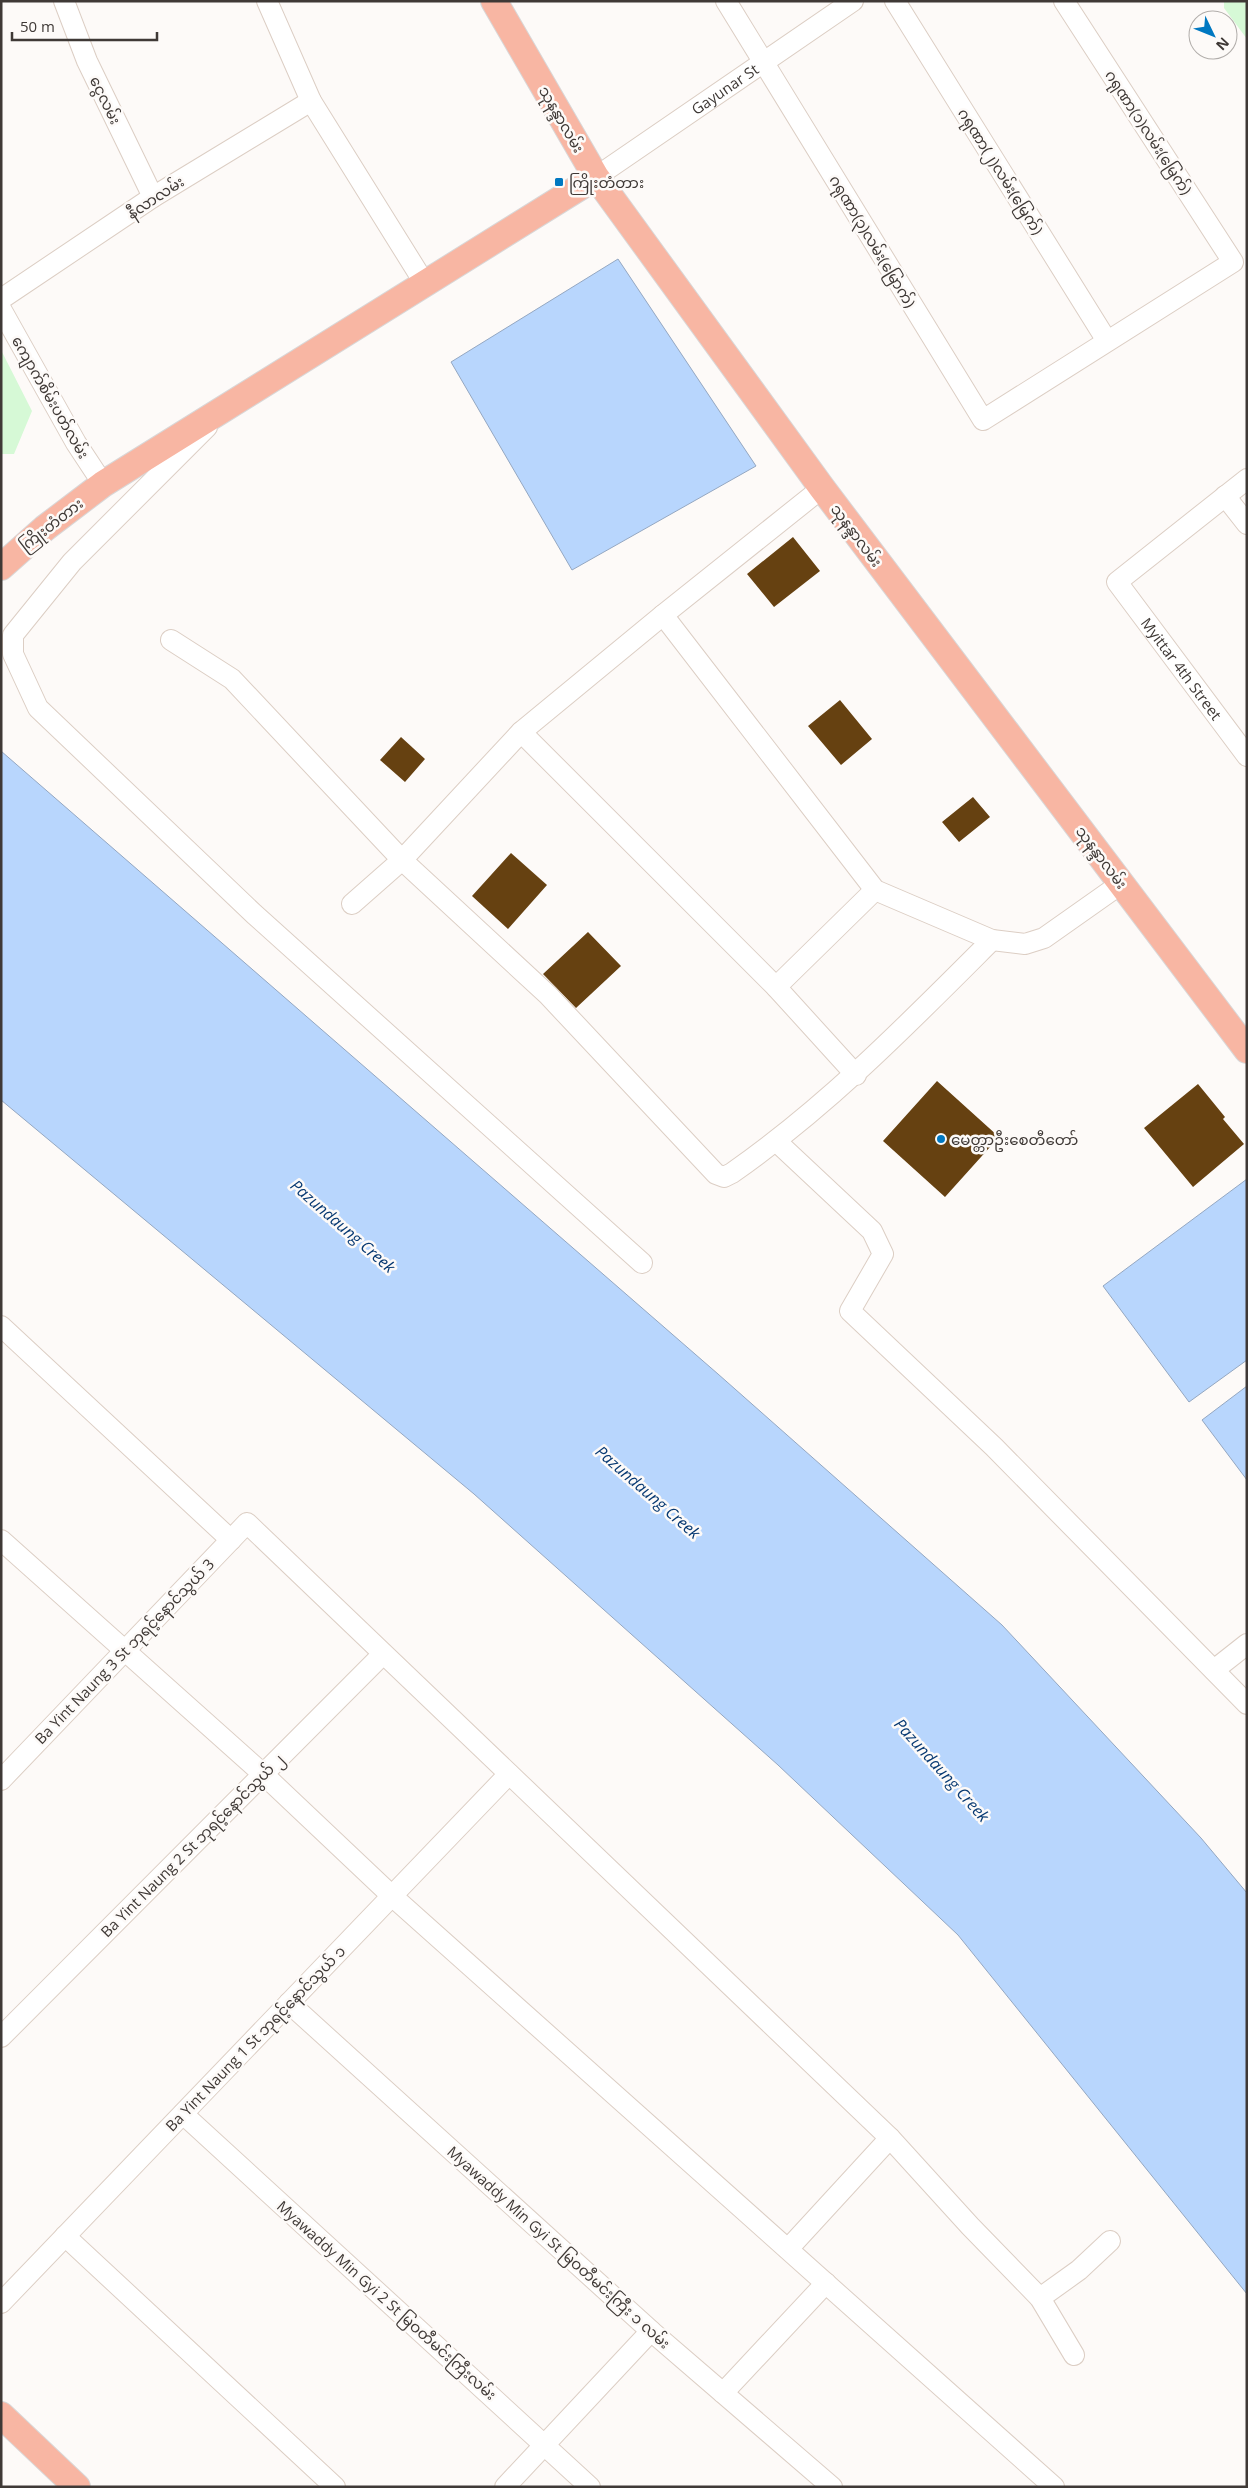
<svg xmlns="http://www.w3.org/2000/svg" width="1248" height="2488" font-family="'Open Sans','Noto Sans Myanmar',sans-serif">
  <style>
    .green { fill: #d6f9d6 }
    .water { fill: #b8d6fd; stroke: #94a7c1 }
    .building { fill: #664111 }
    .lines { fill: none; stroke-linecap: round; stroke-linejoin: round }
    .minor-casing { stroke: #dccec4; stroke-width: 22 }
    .major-casing { stroke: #d9d7d7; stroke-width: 28 }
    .minor { stroke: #fff; stroke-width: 20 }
    .major { stroke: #f8b6a3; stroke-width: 26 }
    .poi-dot { fill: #0078c1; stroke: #fdfaf8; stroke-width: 2 }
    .labels { text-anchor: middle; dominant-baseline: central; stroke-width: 5; stroke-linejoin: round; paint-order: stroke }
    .street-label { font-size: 15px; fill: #3f3936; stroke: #fdfaf8 }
    .poi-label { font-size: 15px; fill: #3f3936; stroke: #fdfaf8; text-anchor: start }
    .water-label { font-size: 16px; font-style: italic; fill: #073972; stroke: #fdfaf8 }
  </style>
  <rect width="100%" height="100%" fill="#fdfaf8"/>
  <path class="green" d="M1224,1H1247V39L1224,8Z
    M1,350L32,411L14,454H1Z"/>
  <path class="water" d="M618,259L756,466L572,570L451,362Z
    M1,751L718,1374L1002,1625L1201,1838L1247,1893V2294L958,1935L778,1765L474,1494L1,1100Z
    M1247,1179V1360L1189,1402L1103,1286Z
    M1247,1386V1480L1202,1420Z"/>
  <path class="building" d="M793,537L820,571L774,607L747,574Z
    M840,700L872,739L841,765L808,726Z
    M401,737L425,759L405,782L380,760Z
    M973,797L990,817L959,842L942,822Z
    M511,853L547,885L508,929L472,896Z
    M588,932L621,966L576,1008L543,974Z
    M937,1081L999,1137L945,1197L883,1141Z
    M1198,1084L1225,1117L1223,1119L1244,1144L1193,1187L1144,1128Z"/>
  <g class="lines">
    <defs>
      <g id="minor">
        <path d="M64,1L87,61L153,197"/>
        <path d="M267,1L311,101L425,284"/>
        <path d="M726,1L983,420L1233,262L1064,1"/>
        <path d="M895,1L1107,341"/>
        <path id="s1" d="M596,177L853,1"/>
        <path d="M1,299L153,197L311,101"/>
        <path d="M1,309L76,443L103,484"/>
        <path d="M207,427L72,562L13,635V654L38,708L254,914L642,1263"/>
        <path id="s2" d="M1247,479L1117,582L1247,756"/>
        <path d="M1225,496L1247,524"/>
        <path d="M663,615L875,890L992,940L1025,944L1044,938L1122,883"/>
        <path d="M171,640L232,679L402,860L548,995L716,1174L724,1177L732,1173C828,1106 909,1023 992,940"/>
        <path d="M521,732L776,987L856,1075"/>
        <path d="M352,904L402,860L521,732L663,615L822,488"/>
        <path d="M776,987L875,890"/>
        <path d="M777,1142L872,1231L883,1254L850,1311L994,1447L1247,1704"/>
        <path d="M1,1326L231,1540"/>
        <path d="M1,1540L263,1774L392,1896L1054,2487"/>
        <path d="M1214,1670L1247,1644"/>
        <path d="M1,1780L247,1523L890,2138L788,2249"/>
        <path d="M289,2003L651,2331L832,2487"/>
        <path d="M1,2037L383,1654"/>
        <path d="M183,2114L590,2487"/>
        <path d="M890,2138L970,2226L1040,2298L1074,2355"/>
        <path d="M65,2236L335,2487"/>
        <path d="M1040,2298L1079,2270L1110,2241"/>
        <path d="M1,2303L509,1774"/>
        <path d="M723,2393L826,2283"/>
        <path d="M505,2487L651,2331"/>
      </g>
      <path id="major" d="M494,1L596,177L822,488L1247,1050
        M1,567L45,528L103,484L596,177
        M1,2415L77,2487"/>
    </defs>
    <use href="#minor" class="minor-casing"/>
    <use href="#major" class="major-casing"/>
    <use href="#minor" class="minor"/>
    <use href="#major" class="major"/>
  </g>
  <g class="poi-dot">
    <rect x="554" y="177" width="10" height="10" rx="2.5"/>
    <circle cx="941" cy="1139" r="5"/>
  </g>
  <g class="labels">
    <g class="street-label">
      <text stroke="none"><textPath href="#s1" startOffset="156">Gayunar St</textPath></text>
      <text transform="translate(106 100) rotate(64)">ငွေလမ်း</text>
      <text transform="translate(562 119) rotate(60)">သုနန္ဒာလမ်း</text>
      <text transform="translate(1149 132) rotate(57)">ဂရုဏာ(၁)လမ်း(မြေက်)</text>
      <text transform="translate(1001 171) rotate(58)">ဂရုဏာ(၂)လမ်း(မြေက်)</text>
      <text transform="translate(155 197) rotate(-33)">နီလာလမ်း</text>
      <text transform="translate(873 241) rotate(59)">ဂရုဏာ(၃)လမ်း(မြောက်)</text>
      <text transform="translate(51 397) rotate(60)">ကျောက်စိမ်းပတ်လမ်း</text>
      <text transform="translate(51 524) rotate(-38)">ကြိုးတံတား</text>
      <text transform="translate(857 535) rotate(53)">သုနန္ဒာလမ်း</text>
      <text stroke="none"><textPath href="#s2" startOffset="274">Myittar 4th Street</textPath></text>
      <text transform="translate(1102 857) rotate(53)">သုနန္ဒာလမ်း</text>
      <text transform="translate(124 1651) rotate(-46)">Ba Yint Naung 3 St ဘုရင့်နောင်သွယ် 3</text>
      <text transform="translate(192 1845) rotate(-45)">Ba Yint Naung 2 St ဘုရင့်နောင်သွယ် ၂</text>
      <text transform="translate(255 2038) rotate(-46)">Ba Yint Naung 1 St ဘုရင့်နောင်သွယ် ၁</text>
      <text transform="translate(559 2247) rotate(42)">Myawaddy Min Gyi St မြဝတီမင်းကြီး ၁ လမ်း</text>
      <text transform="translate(387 2300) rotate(42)">Myawaddy Min Gyi 2 St မြဝတီမင်းကြီးလမ်း</text>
    </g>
    <g class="poi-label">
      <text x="569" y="182">ကြိုးတံတား</text>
      <text x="951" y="1139">မေတ္တာဦးစေတီတော်</text>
    </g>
    <g class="water-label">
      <text transform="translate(343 1226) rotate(41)">Pazundaung Creek</text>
      <text transform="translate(648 1492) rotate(41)">Pazundaung Creek</text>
      <text transform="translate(942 1770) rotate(48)">Pazundaung Creek</text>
    </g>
  </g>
  <rect width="1248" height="2488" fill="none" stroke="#3f3936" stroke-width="5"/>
  <g transform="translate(1213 35) rotate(133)"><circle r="24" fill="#fdfaf8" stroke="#b1adaa"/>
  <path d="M0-4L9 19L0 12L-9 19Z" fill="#0078c1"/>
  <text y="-8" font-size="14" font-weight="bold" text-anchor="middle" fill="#3f3936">N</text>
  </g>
  <path d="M12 32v8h145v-8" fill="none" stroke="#3f3936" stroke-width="2.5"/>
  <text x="20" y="32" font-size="15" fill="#3f3936" stroke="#fdfaf8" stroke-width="4" paint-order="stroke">50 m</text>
</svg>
